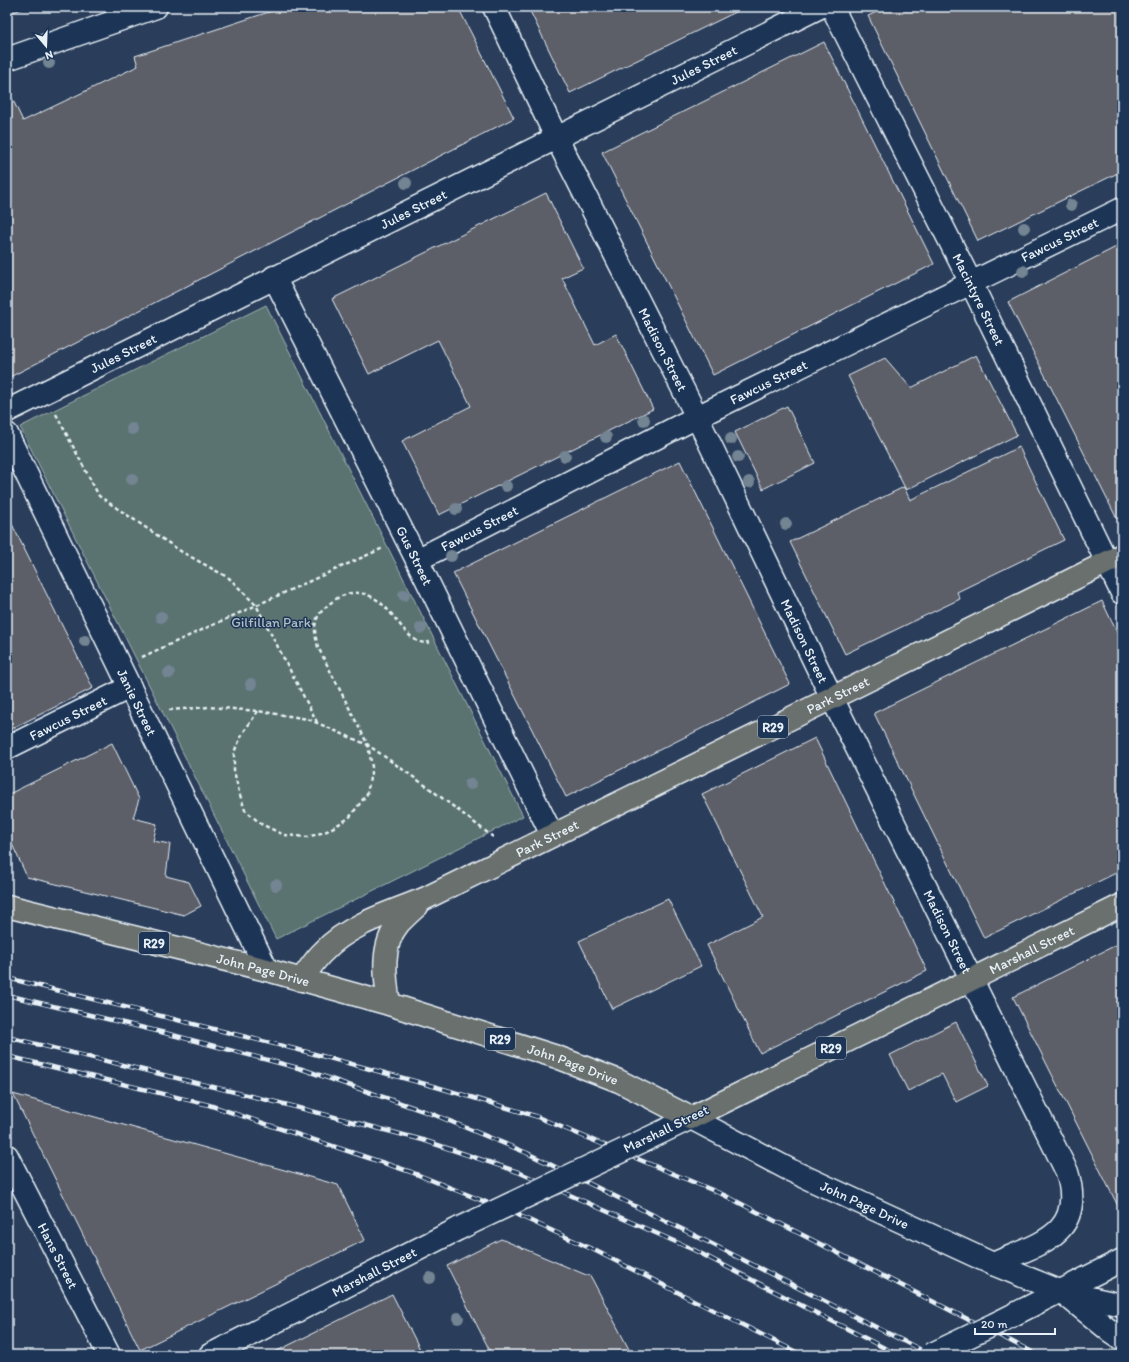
<svg xmlns="http://www.w3.org/2000/svg" width="1129" height="1362" font-family="Itim,sans-serif">
  <style>
    .green { fill: #5a7370; stroke: #a1b2b4 }
    .building { fill: #5d5e67; stroke: #e8f1f8 }
    .lines { fill: none; stroke-linecap: round; stroke-linejoin: round }
    .minor-casing { stroke: #e8f1f8; stroke-width: 25 }
    .primary-casing { stroke: #e8f1f8; stroke-width: 25 }
    .path { stroke: #e8f1f8; stroke-width: 2.5; stroke-dasharray: 4 3; stroke-linecap: butt }
    .minor { stroke: #1d3557; stroke-width: 22 }
    .primary { stroke: #6b706d; stroke-width: 22 }
    .rail-casing { stroke: #e8f1f8; stroke-width: 4.5 }
    .rail { stroke: #1d3557; stroke-width: 3; stroke-dasharray: 9; stroke-linecap: butt }
    .minor-bridge-casing { stroke: #e8f1f8; stroke-width: 25; stroke-linecap: butt }
    .minor-bridge { stroke: #1d3557; stroke-width: 22 }
    .tree { fill: #738493 }
    .labels { text-anchor: middle; dominant-baseline: central; stroke-width: 3; stroke-linejoin: round; paint-order: stroke }
    .shield { fill: #1d3557; stroke: #abb9c8; stroke-width: 1 }
    .shield-label { font-size: 13px; font-weight: bold; fill: #e8f1f8 }
    .street-label { font-size: 14px; fill: #e8f1f8; stroke: #1d3557 }
    .park-label { font-size: 14px; fill: #afbfc2; stroke: #1d3557 }
  </style>
  <rect width="100%" height="100%" fill="#2a3d5a"/>
  <filter id="ink" filterUnits="userSpaceOnUse"><feTurbulence type="fractalNoise" baseFrequency=".025" numOctaves="2"/><feDisplacementMap in="SourceGraphic" scale="8" xChannelSelector="R" yChannelSelector="G"/><feConvolveMatrix kernelMatrix="1 2 1 2 8 2 1 2 1" color-interpolation-filters="sRGB"/></filter>
  <g filter="url(#ink)">
    <path class="green" d="M266,305L523,816L276,939L20,427Z"/>
    <path class="building" d="M7,7H28L7,14Z
      M284,7H458L514,118L8,378L7,97L11,96L23,121L138,66L135,56Z
      M528,7H746L570,93Z
      M887,7H1122V171L978,241L868,16Z
      M824,42L934,264L713,375L602,152Z
      M546,193L583,268L562,278L595,345L616,334L653,409L439,515L402,441L471,406L438,340L369,374L332,299Z
      M1122,244V516L1117,519L1008,302Z
      M976,355L1017,435L906,490L848,376L885,358L911,388Z
      M787,406L815,463L763,489L735,432Z
      M1019,447L1064,540L957,592L960,599L845,654L790,542L904,487L910,500Z
      M680,461L790,684L566,797L453,573Z
      M7,514L93,688L7,731Z
      M1102,601L1122,643V870L984,938L874,713Z
      M815,738L927,971L760,1053L707,945L763,917L702,794Z
      M112,743L139,799L133,818L157,824L153,841L170,844L166,876L189,882L201,906L184,915L27,877L12,844L7,847V795Z
      M668,899L701,966L612,1009L579,941Z
      M1122,942V1214L1013,997Z
      M956,1022L988,1086L956,1102L942,1074L908,1091L890,1055Z
      M13,1094L338,1185L365,1240L140,1350Z
      M501,1239L591,1277L632,1355H492L447,1266Z
      M392,1294L423,1355H269Z"/>
    <g class="lines">
      <defs>
        <g id="minor">
          <path id="s1" d="M494,7L556,137L697,417L832,698L1067,1172C1086,1235 1040,1243 993,1264"/>
          <path id="s2" d="M832,7L971,283L1122,593"/>
          <path d="M7,59L156,7"/>
          <path id="s3" d="M274,277L417,560L552,835"/>
          <path id="s4" d="M7,411L820,7"/>
          <path id="s5" d="M7,434L267,970"/>
          <path id="s6" d="M417,560L697,417L1122,209"/>
          <path id="s7" d="M7,748L130,687"/>
          <path id="s8" d="M647,1139L691,1118L792,1171L993,1264L1062,1292"/>
          <path id="s9" d="M7,1156L109,1355"/>
          <path d="M1122,1305L1062,1292L1110,1331L1122,1339"/>
          <path d="M997,1323L1122,1260"/>
          <path id="s10" d="M210,1355L460,1228"/>
        </g>
        <g id="primary">
          <path id="s11" d="M7,906L267,970L389,1004L557,1057L619,1081L691,1118L1122,905"/>
          <path id="s12" d="M301,980C308,971 315,959 324,951C348,925 391,912 424,899L1122,555"/>
          <path d="M389,1004C385,978 380,945 399,923C405,917 411,911 417,906"/>
        </g>
      </defs>
      <use href="#minor" class="minor-casing"/>
      <use href="#primary" class="primary-casing"/>
      <path class="path" d="M56,414L99,496L182,552L229,578L256,605L317,722
        M142,657L383,548
        M169,710L209,707L258,711L308,719L368,745L429,788L493,837
        M258,711L243,733L234,752V771L239,792L245,810L261,824L284,835L308,837L327,831L349,818L367,794L372,767L368,745L318,647C315,635 312,623 321,612C329,603 339,595 352,593C392,589 402,650 430,642"/>
      <use href="#minor" class="minor"/>
      <use href="#primary" class="primary"/>
      <defs>
        <path id="rail" d="M7,978L307,1052L440,1088L535,1116L724,1195L1038,1355
          M7,995L165,1033L302,1069L435,1115L527,1153L702,1239L931,1355
          M7,1037L288,1105L423,1140L518,1172L694,1250L898,1355
          M7,1056L209,1105L411,1172L518,1215L594,1250L802,1355"/>
      </defs>
      <use href="#rail" class="rail-casing"/>
      <use href="#rail" class="rail"/>
      <defs>
        <path id="minor-bridge" d="M460,1228L647,1139
          M930,1355L997,1323"/>
      </defs>
      <use href="#minor-bridge" class="minor-bridge-casing"/>
      <use href="#minor-bridge" class="minor-bridge"/>
    </g>
    <g class="tree">
      <circle cx="49" cy="63" r="6"/>
      <circle cx="406" cy="183" r="6"/>
      <circle cx="1071" cy="205" r="6"/>
      <circle cx="1024" cy="228" r="6"/>
      <circle cx="1023" cy="271" r="6"/>
      <circle cx="644" cy="420" r="6"/>
      <circle cx="132" cy="429" r="6"/>
      <circle cx="606" cy="437" r="6"/>
      <circle cx="731" cy="439" r="6"/>
      <circle cx="565" cy="456" r="6"/>
      <circle cx="738" cy="457" r="6"/>
      <circle cx="132" cy="479" r="6"/>
      <circle cx="749" cy="482" r="6"/>
      <circle cx="506" cy="486" r="6"/>
      <circle cx="456" cy="509" r="6"/>
      <circle cx="786" cy="524" r="6"/>
      <circle cx="451" cy="556" r="6"/>
      <circle cx="404" cy="595" r="6"/>
      <circle cx="161" cy="617" r="6"/>
      <circle cx="421" cy="628" r="6"/>
      <circle cx="85" cy="641" r="6"/>
      <circle cx="169" cy="673" r="6"/>
      <circle cx="251" cy="684" r="6"/>
      <circle cx="470" cy="784" r="6"/>
      <circle cx="276" cy="885" r="6"/>
      <circle cx="430" cy="1278" r="6"/>
      <circle cx="458" cy="1318" r="6"/>
    </g>
  </g>
  <g class="labels">
    <g class="shield">
      <rect x="758" y="716" width="30" height="22" rx="3"/>
      <rect x="139" y="932" width="30" height="22" rx="3"/>
      <rect x="485" y="1028" width="30" height="22" rx="3"/>
      <rect x="816" y="1037" width="30" height="22" rx="3"/>
    </g>
    <g class="shield-label">
      <text x="773" y="727">R29</text>
      <text x="154" y="943">R29</text>
      <text x="500" y="1039">R29</text>
      <text x="831" y="1048">R29</text>
    </g>
    <g class="street-label">
      <text stroke="none"><textPath href="#s4" startOffset="778">Jules Street</textPath></text>
      <text stroke="none"><textPath href="#s4" startOffset="454">Jules Street</textPath></text>
      <text stroke="none"><textPath href="#s6" startOffset="718">Fawcus Street</textPath></text>
      <text stroke="none"><textPath href="#s2" startOffset="327">Macintyre Street</textPath></text>
      <text stroke="none"><textPath href="#s1" startOffset="382">Madison Street</textPath></text>
      <text stroke="none"><textPath href="#s4" startOffset="130">Jules Street</textPath></text>
      <text stroke="none"><textPath href="#s6" startOffset="394">Fawcus Street</textPath></text>
      <text stroke="none"><textPath href="#s6" startOffset="70">Fawcus Street</textPath></text>
      <text stroke="none"><textPath href="#s3" startOffset="312">Gus Street</textPath></text>
      <text stroke="none"><textPath href="#s1" startOffset="706">Madison Street</textPath></text>
      <text stroke="none"><textPath href="#s12" startOffset="612">Park Street</textPath></text>
      <text stroke="none"><textPath href="#s5" startOffset="298">Janie Street</textPath></text>
      <text stroke="none"><textPath href="#s7" startOffset="68">Fawcus Street</textPath></text>
      <text stroke="none"><textPath href="#s12" startOffset="288">Park Street</textPath></text>
      <text stroke="none"><textPath href="#s1" startOffset="1030">Madison Street</textPath></text>
      <text stroke="none"><textPath href="#s11" startOffset="1098">Marshall Street</textPath></text>
      <text stroke="none"><textPath href="#s11" startOffset="264">John Page Drive</textPath></text>
      <text stroke="none"><textPath href="#s11" startOffset="588">John Page Drive</textPath></text>
      <text transform="translate(666 1129) rotate(-26)">Marshall Street</text>
      <text stroke="none"><textPath href="#s8" startOffset="243">John Page Drive</textPath></text>
      <text stroke="none"><textPath href="#s9" startOffset="112">Hans Street</textPath></text>
      <text stroke="none"><textPath href="#s10" startOffset="184">Marshall Street</textPath></text>
    </g>
    <g class="park-label">
      <text x="271" y="622">Gilfillan Park</text>
    </g>
  </g>
  <rect width="1129" height="1362" fill="none" stroke="#1d3557" stroke-width="24"/>
  <rect x="12" y="12" width="1105" height="1338" fill="none" stroke="#e8f1f8" stroke-width="1.5" filter="url(#ink)"/>
  <g transform="translate(46 46) rotate(161)" stroke="#1d3557" stroke-width="3" paint-order="stroke">
  <path d="M0-3L7 15L0 10L-7 15Z" fill="#e8f1f8"/>
  <text y="-6" font-size="11" font-weight="bold" text-anchor="middle" fill="#e8f1f8">N</text>
  </g>
  <path d="M975 1328v6h80v-6" fill="none" stroke="#e8f1f8" stroke-width="2"/>
  <text x="981" y="1328" font-size="12" fill="#e8f1f8" stroke="#1d3557" stroke-width="3" paint-order="stroke">20 m</text>
</svg>
